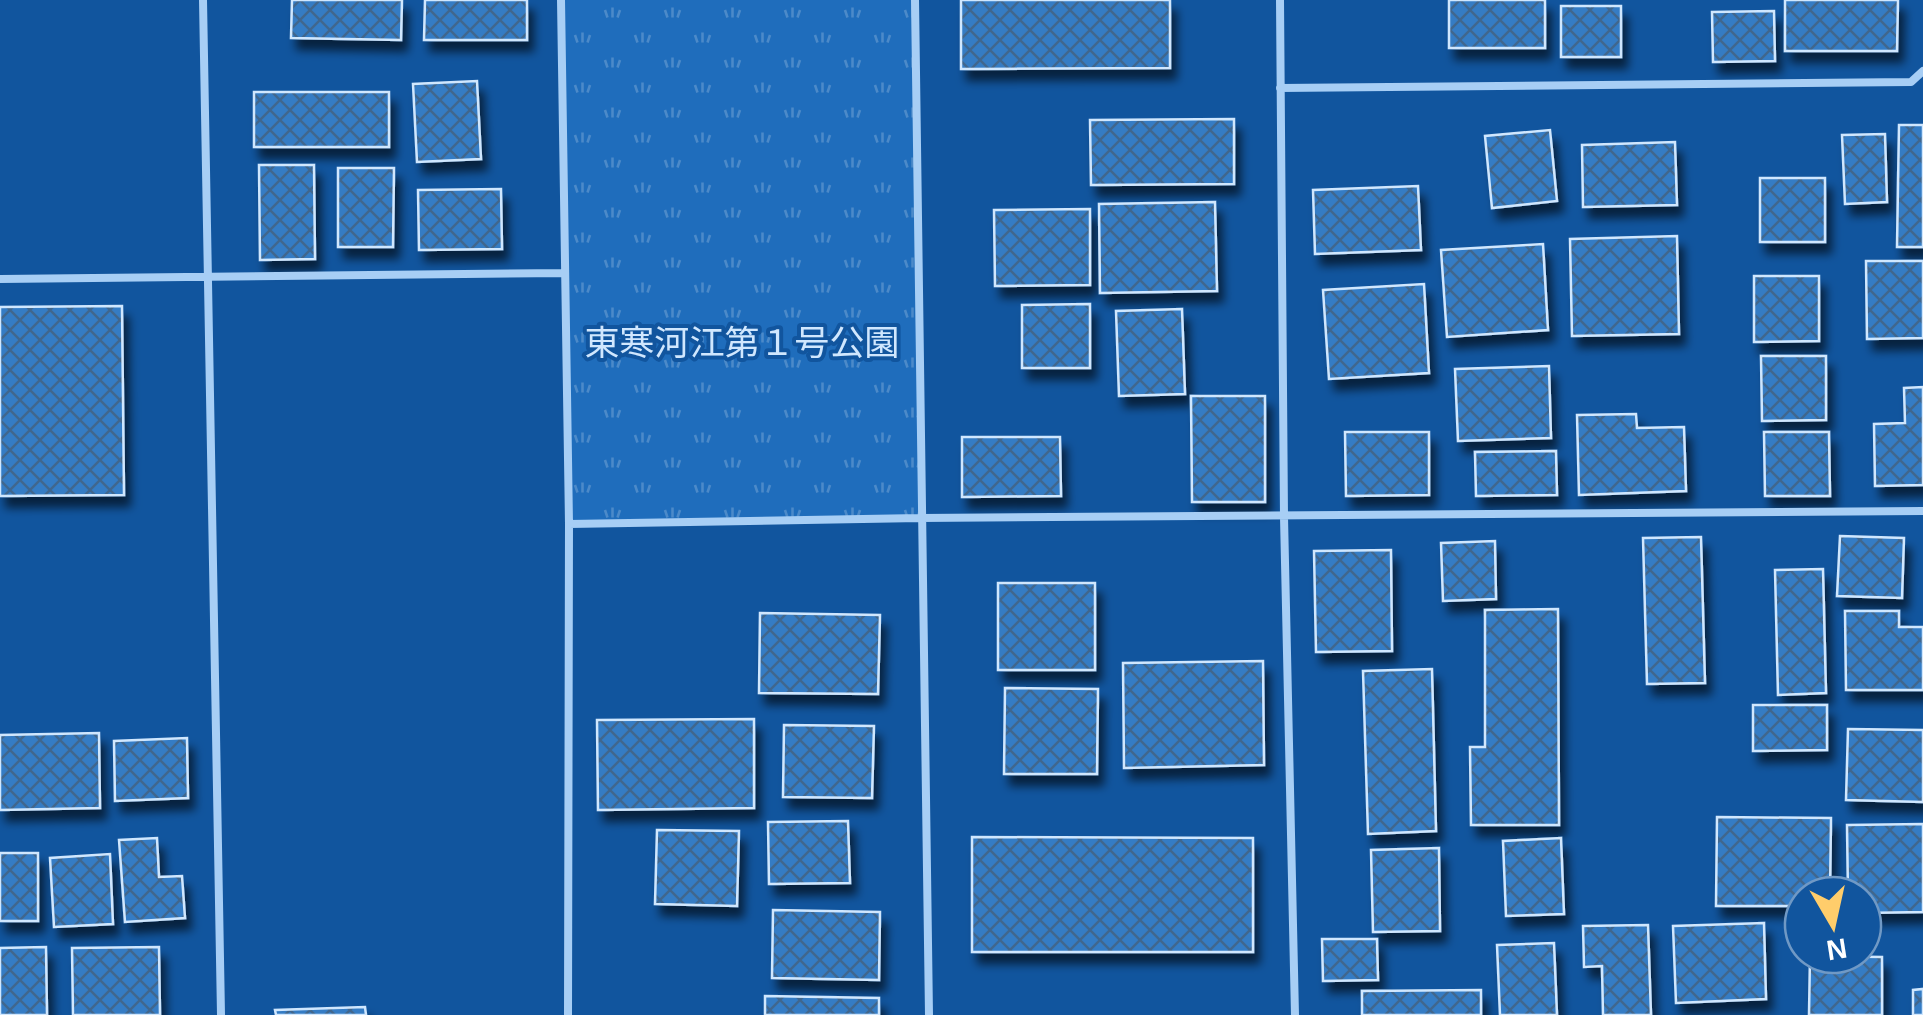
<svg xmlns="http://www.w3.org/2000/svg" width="1923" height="1015" font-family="Arial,'Noto Sans JP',sans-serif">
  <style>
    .grass { fill: url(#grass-tufts) }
    .building { fill: url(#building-cross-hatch); stroke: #d0e7fe; stroke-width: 2.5; filter: url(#shadow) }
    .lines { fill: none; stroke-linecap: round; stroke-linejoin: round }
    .service { stroke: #a7cef5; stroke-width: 8 }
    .labels { text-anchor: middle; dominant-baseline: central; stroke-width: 8; stroke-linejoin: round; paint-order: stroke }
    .park-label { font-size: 35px; fill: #d0e7fe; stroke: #11559e }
  </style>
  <defs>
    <pattern id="grass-tufts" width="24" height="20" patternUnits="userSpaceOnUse" patternTransform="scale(2.5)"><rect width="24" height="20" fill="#1f6dbc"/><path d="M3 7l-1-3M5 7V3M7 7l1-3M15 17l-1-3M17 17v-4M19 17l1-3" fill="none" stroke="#4c8ac9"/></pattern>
    <pattern id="building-cross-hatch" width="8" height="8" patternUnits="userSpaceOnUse" patternTransform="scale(2.5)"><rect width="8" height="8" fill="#357cc4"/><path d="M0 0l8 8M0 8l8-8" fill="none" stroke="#3f668e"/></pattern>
    <filter id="shadow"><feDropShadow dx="6" dy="11" stdDeviation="5" flood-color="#0009"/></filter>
  </defs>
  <rect width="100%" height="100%" fill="#11559e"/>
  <path class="grass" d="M561,0H915L920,518L569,524Z"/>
  <path class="building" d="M292,0H402L401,40L291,38Z
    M425,0H527V40H424Z
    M961,0H1170V68L961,69Z
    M1449,0H1545V48H1449Z
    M1785,0H1898L1897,51H1785Z
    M1561,6H1621V57H1561Z
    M1774,11L1775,61L1713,62L1712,12Z
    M477,81L481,159L417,162L413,84Z
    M254,92H389V147H254Z
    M1234,119V184L1091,185L1090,120Z
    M1899,125H1923V247H1897Z
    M1550,130L1557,201L1492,208L1485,136Z
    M1885,134L1887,202L1845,204L1842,135Z
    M1675,142L1677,205L1583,207L1582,145Z
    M259,165H314L315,259L260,260Z
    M338,168H394L393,247H338Z
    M1760,178H1825V242H1760Z
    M1418,186L1421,250L1315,254L1313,190Z
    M501,189L502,249L419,250L418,190Z
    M1215,202L1217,291L1100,293L1099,204Z
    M1090,209V285L995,286L994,210Z
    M1677,236L1679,334L1572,336L1570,239Z
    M1543,244L1548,330L1447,337L1441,250Z
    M1866,261H1923V338L1867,339Z
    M1754,276H1819V341L1754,342Z
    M1424,284L1429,373L1329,379L1323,290Z
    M1090,304V368H1022V305Z
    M122,306L124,495L0,496V307Z
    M1182,309L1185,394L1119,396L1116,311Z
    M1761,356H1826V420L1762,421Z
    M1549,366L1551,438L1458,441L1455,369Z
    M1923,387V485L1875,486L1874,424L1905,423L1904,388Z
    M1191,396H1265V502H1192Z
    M1636,414L1637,428L1684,427L1686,491L1579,495L1577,415Z
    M1345,432H1429V495L1346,496Z
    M1764,432H1829L1830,496H1765Z
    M962,437H1060L1061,496L962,497Z
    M1556,451L1557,495L1476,496L1475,452Z
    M1840,536L1904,538L1902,598L1837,596Z
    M1701,537L1705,683L1647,684L1643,538Z
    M1495,541L1496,599L1443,601L1441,543Z
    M1391,550L1392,651L1316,652L1314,551Z
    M1823,569L1826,693L1778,695L1775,570Z
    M998,583H1095V670H998Z
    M1558,609L1559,825H1471L1470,747H1485V610Z
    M1845,611H1899V627H1923V690H1846Z
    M760,613L880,615L878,694L759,693Z
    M1263,661L1264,765L1124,768L1123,663Z
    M1432,669L1436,831L1368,834L1363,671Z
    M1005,688L1098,689L1097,774H1004Z
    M1753,705H1827V750L1753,751Z
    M754,719V808L598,810L597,720Z
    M784,725L874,726L872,798L783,797Z
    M1848,729L1923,730V802L1846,800Z
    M99,733L100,808L0,810V735Z
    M187,738L188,798L115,801L114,741Z
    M1717,817L1831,818L1830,895H1803V906H1716Z
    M848,821L850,883L769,884L768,822Z
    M1923,824V912L1863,913V895H1848L1847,825Z
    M657,830L739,831L737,906L655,904Z
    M972,837L1253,838V952H972Z
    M157,838L159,877L182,876L185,918L125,922L119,840Z
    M1561,838L1564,914L1506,916L1503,841Z
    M1439,848L1440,931L1373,932L1371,850Z
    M0,853H38V921H0Z
    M110,854L113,924L54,927L50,858Z
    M773,910L880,912L879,980L772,978Z
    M1764,923L1766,999L1676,1003L1673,926Z
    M1648,925L1651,1015H1603L1602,966L1584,967L1583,926Z
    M1322,939H1377L1378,980L1323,981Z
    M1554,943L1557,1015H1500L1497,945Z
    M46,947L47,1015H0V948Z
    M159,947L160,1015H73L72,948Z
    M1810,956L1882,957V1015H1809Z
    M1923,989V1015H1913V990Z
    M1481,990V1015H1362V991Z
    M765,996L879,998V1015H765Z
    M365,1007L366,1015H276L275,1010Z"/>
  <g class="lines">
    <path class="service" d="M203,0L221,1015
      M561,0L569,524L568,1015
      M915,0L929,1015
      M1280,0L1284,517L1295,1015
      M1280,88L1911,82L1923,71
      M0,279L565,273
      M569,524L920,518L1923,511"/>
  </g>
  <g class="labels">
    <g class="park-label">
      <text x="742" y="342">東寒河江第１号公園</text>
    </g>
  </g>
  <g transform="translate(1833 925) rotate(171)"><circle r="48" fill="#11559e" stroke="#7099c5" stroke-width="2.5"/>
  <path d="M0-8L18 38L0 25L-18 38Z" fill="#ffcd6b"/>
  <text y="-15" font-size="28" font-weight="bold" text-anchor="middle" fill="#ffffff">N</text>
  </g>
</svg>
